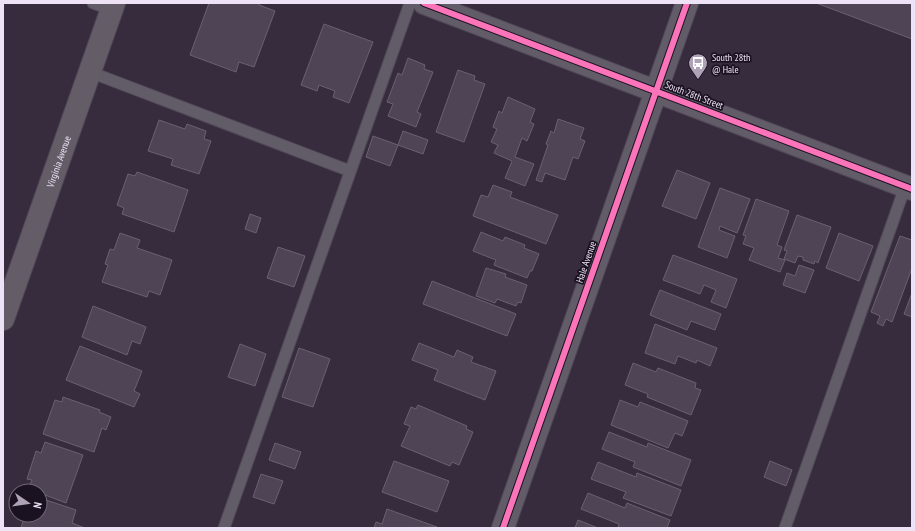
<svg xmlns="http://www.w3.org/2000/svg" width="915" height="531" font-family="'PT Sans Narrow',sans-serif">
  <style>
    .building { fill: #4f4456; stroke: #6a6070 }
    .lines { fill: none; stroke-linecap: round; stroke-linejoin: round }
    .lane-casing { stroke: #504756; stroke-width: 13 }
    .street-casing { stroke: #504756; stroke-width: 24 }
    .secondary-casing { stroke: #504756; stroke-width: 24 }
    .lane { stroke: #625b68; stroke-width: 11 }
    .street { stroke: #625b68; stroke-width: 22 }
    .secondary { stroke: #645d68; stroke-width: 22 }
    .cycleway-casing { stroke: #1b1221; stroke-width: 8 }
    .cycleway { stroke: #fb73b8; stroke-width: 6 }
    .labels { text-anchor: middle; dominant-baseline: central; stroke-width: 3.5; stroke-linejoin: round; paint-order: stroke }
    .poi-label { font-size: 10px; fill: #eee2f7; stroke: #1b1221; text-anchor: start }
    .street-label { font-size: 10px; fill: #eee2f7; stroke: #1b1221 }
  </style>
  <rect width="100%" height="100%" fill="#372c3e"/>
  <path class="building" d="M209,3H260L259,5L275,11L254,67L239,62L236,72L190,55Z
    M816,3H912V39Z
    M324,24L373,42L349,103L333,97L335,91L319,85L317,91L301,85Z
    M408,58L425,65L424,69L433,72L417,112L421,114L416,127L388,116L393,104L387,102L398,73L402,75Z
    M458,70L475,76L474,80L485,84L464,142L436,132Z
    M508,97L535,109L530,122L534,124L527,141L522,138L515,157L534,164L525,186L505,178L512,161L494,153L498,145L491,142L497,129L493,127L499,111L502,113Z
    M558,119L584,128L580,139L585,141L578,159L573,157L565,180L545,173L542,182L536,180L548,145L546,144L551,131L554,133Z
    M159,120L185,129L187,124L206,131L204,139L211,141L199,174L171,165L173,159L148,151Z
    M403,131L428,140L423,154L398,145Z
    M373,136L398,145L390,166L366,157Z
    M677,170L710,183L696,219L662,206Z
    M137,172L188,190L174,232L122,214L124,208L117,205L128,174L135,176Z
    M493,185L512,192L510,197L558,215L546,244L473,216L481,195L488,197Z
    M720,188L750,199L737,233L720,226L719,230L735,236L727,258L698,247Z
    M756,199L789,211L777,245L782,247L778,258L785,260L780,272L749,260L754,248L743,244L746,236L743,235Z
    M250,214L261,218L256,233L245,229Z
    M797,215L831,227L818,263L815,261L814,264L803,260V257L798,256L795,263L784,259L787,251L784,250Z
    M481,232L503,241L505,237L525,245L524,248L539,254L532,271H530L527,278L494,265L496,260L473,251Z
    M120,233L140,240L137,248L172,260L160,295L149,291L147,297L102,282L108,265L105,264L110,249L114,250Z
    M839,233L873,246L859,281L826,268Z
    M900,236L912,240V268L892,322L886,319L883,326L877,323L880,316L871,312Z
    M278,247L305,256L294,287L267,278Z
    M673,255L737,279L726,308L711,302L716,290L704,285L700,294L663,280Z
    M799,265L814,270L805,293L783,285L787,273L795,276Z
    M486,268L506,274L505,277L527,285L521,303L518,302L516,306L497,299L495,303L476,296Z
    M432,281L516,314L507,336L423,304Z
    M660,290L721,314L715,330L691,321L687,330L650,315Z
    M912,293V317L904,314Z
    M93,306L146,327L140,344L132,341L127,355L82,337Z
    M655,324L717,348L710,366L697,360L696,363L678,356L675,364L645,353Z
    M419,343L454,357L457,350L473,357L471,362L496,371L485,400L434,380L438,370L412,360Z
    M240,344L266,354L255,386L228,377Z
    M80,346L142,371L134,391L140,394L134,407L66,380Z
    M299,348L330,359L313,407L282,397Z
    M633,363L656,372L658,368L696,383L695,388L701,390L691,415L647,397L648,394L625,385Z
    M63,397L100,410L99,412L111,417L106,430L102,428L94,452L43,434L55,400L62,402Z
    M620,400L638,407L640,402L688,421L682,436L675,433L668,448L611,425Z
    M418,405L467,426L466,429L473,432L459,465L452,462L450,466L401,446L410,426L404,424L411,407L416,409Z
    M609,432L647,447L648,443L691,460L681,486L633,467L635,462L602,449Z
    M45,442L83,455L66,503L40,493V491L28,489L32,480L27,479L36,451L41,453Z
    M275,443L301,452L295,469L269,460Z
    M394,461L449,481L437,512L382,492Z
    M770,461L792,470L786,486L764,477Z
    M598,462L636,477L637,473L681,490L671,516L623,498L626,492L591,479Z
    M261,474L283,481L274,504L253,497Z
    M588,493L625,508L627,503L670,520L667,528H618L619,524L581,509Z
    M40,498L76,510L72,523L85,528H21L25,515H40Z
    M387,509L437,527L374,528L376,522L382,524Z
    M578,520L598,528H575Z"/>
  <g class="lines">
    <defs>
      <path id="lane" d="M93,3L112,10
        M90,72L350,171
        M224,528L410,3
        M785,528L905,187"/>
      <path id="street" d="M424,3L912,189
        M503,528L687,3"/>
      <g id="secondary">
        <path id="s1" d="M3,319L114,3"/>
      </g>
    </defs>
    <use href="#lane" class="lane-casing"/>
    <use href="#street" class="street-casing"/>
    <use href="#secondary" class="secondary-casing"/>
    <use href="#lane" class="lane"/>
    <use href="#street" class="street"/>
    <use href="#secondary" class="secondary"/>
    <defs>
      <path id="cycleway" d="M424,3L912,189
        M503,528L687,3"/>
    </defs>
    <use href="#cycleway" class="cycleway-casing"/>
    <use href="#cycleway" class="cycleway"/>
  </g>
  <defs>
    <symbol id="bus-pin" viewBox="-11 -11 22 30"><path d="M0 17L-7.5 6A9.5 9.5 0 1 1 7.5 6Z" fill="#aea2b6" stroke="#1b1221"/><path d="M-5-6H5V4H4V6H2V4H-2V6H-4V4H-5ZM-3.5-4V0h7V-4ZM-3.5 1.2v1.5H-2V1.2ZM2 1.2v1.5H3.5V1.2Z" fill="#fff"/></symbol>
  </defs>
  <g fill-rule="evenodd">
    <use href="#bus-pin" x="687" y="52" width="22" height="30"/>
  </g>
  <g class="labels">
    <g class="poi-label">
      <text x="712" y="57">South 28th<tspan x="712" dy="12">@ Hale</tspan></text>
    </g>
    <g class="street-label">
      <text transform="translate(694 95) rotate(21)">South 28th Street</text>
      <text stroke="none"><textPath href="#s1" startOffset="167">Virginia Avenue</textPath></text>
      <text transform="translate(586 262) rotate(-71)">Hale Avenue</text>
    </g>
  </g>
  <rect width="915" height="531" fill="none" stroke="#eee2f7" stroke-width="8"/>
  <g transform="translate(28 503) rotate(103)"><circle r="19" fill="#1b1221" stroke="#6f6577"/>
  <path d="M0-3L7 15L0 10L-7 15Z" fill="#aea2b6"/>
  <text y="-6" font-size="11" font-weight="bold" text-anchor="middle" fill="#eee2f7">N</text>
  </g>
</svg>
